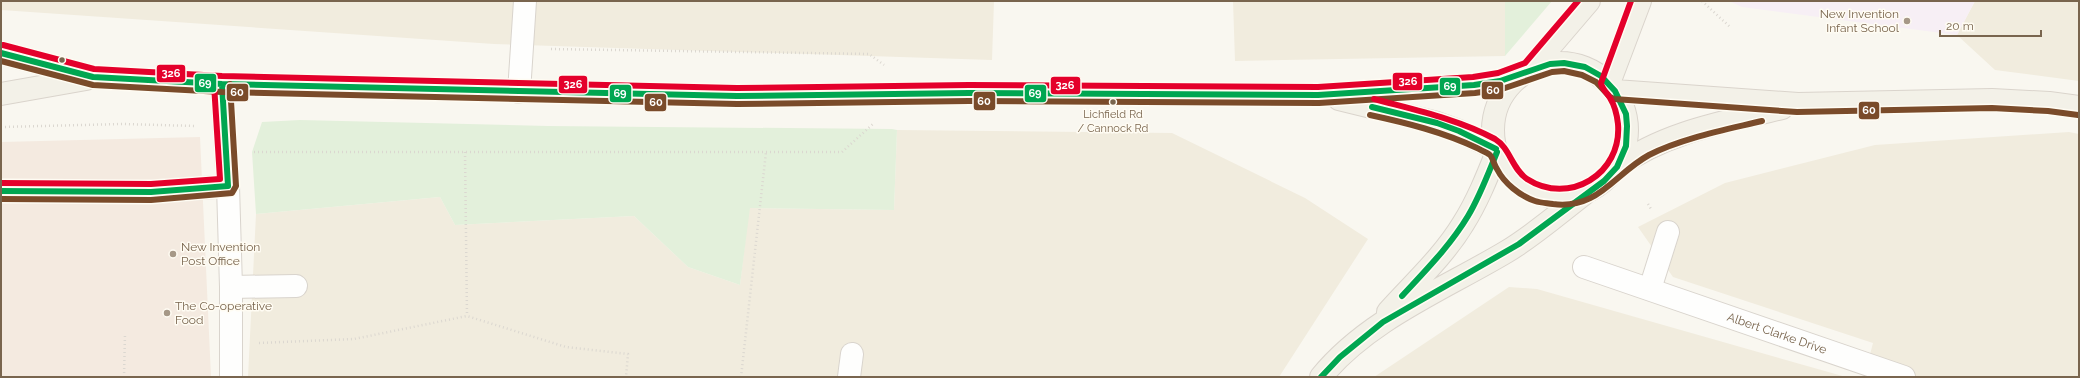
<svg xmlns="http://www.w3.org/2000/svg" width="2080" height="378" font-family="Raleway,sans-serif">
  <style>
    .residential { fill: #f1ecde }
    .commercial { fill: #f4eae0 }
    .education { fill: #f7eff5 }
    .green { fill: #e3f0db }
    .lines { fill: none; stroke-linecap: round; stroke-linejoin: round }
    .minor-casing { stroke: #d9d4cd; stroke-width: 24 }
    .major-casing { stroke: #dad4cc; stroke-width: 24 }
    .path { stroke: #dbd7d0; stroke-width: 2.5; stroke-dasharray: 1 3; stroke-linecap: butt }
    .minor { stroke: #fefefd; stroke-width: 22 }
    .major { stroke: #f3f1e8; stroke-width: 22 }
    .bus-1-casing { stroke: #fffcf3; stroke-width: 9 }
    .bus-2-casing { stroke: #fffcf3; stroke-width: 9 }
    .bus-3-casing { stroke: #fffcf3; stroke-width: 9 }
    .bus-1 { stroke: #00a651; stroke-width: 6 }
    .bus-2 { stroke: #7a4b2a; stroke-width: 6 }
    .bus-3 { stroke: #e4002b; stroke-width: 6 }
    .poi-dot { fill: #a69887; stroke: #fffcf3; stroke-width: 1.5 }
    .bus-dot { fill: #79654e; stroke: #fffcf3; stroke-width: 1.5 }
    .labels { text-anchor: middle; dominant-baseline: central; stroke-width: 3; stroke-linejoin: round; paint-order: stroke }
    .bus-label { font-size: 11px; fill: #79654e; stroke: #fffcf3 }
    .poi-label { font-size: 12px; fill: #79654e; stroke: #fffcf3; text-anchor: start }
    .street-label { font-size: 12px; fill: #79654e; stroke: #fffcf3 }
    .line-badge { stroke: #fffcf3; stroke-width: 1.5 }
    .badge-label { font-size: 11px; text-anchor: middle; font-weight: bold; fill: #fff }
  </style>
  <rect width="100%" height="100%" fill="#f9f7f0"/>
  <path class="residential" d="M1,1H994L992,60L494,44L1,10Z
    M1233,1H1505V56L1235,61Z
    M1975,1H2079V81L1995,70L1957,35Z
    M897,130L1172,133L1305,198L1368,239L1279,377H248L256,214L440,197L455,225L634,216L688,267L740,285L749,208L894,210Z
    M2069,132L2079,134V377H1864L1873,343L1673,277L1638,227L1725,183L1875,145Z
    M1509,287L1537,289L1846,377H1374Z"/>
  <path class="commercial" d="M200,137L211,377H1V142Z"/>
  <path class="education" d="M1729,1H1975L1957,35L1742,7Z"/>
  <path class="green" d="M1505,1H1552L1505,56Z
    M300,120L548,126L892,129L897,130L894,210L750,208L740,285L688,267L634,216L455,225L440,197L256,214L252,152L262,122Z"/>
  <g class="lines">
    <defs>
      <g id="minor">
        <path d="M222,84L228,186L231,287V377"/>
        <path d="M519,92L525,1"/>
        <path d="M1,191L151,192L228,186"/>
        <path id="s1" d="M1584,267L1904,377"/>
        <path d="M231,287L296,286"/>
        <path d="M1650,289L1668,232"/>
        <path d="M849,377L852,354"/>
      </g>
      <path id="major" d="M1,53L93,77L222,84L737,96L969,93L1318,95L1474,85L1500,81L1525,73
        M1493 130a67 67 0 1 1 134 0a67 67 0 1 1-134 0Z
        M1530,70L1589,1
        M1609,83L1640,1
        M1615,91L1798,104L1992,100L2049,103L2079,107
        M1,94L86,79
        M1339,99L1437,123L1459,131L1496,149
        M1617,167C1665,132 1725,122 1782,108
        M1388,312C1413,284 1443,257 1463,224C1477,202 1487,177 1497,152
        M1321,377C1367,320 1444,289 1506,252C1533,236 1558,214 1584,194"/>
    </defs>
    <use href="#minor" class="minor-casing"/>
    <use href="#major" class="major-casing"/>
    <path class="path" d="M1702,1L1730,27
      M551,49L869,54L884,65
      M1,127L122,124L196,126
      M254,152H842L873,124
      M465,152L467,316
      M1648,204L1651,209
      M259,343L354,339L467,316L566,347L628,354L626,377
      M124,377L125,333
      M741,377L766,152"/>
    <use href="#minor" class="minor"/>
    <use href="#major" class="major"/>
    <defs>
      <path id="bus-1" d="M1,53L93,77L222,84L737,96L969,93L1318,95L1474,85L1500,81L1550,64L1564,63L1585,67L1601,76L1615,91L1626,114L1627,126L1626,146L1617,167L1604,181L1519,244L1383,322L1340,357L1321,377
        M222,84L228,186
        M1372,107L1437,123L1459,131L1496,149
        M1,191L151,192L228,186
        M1402,296C1425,271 1450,246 1468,216C1480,196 1488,174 1497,152"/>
      <path id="bus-2" d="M1,61L93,85L222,92L737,104L969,101L1319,103L1475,93L1502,89L1552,72L1564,71L1582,75L1596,82L1610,97L1614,99L1797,112L1992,108L2048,111L2078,115
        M1370,115C1407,123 1443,132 1477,148C1480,150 1487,152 1490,155C1493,158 1494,165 1497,169C1504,183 1520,196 1535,201C1541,203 1547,203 1553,204C1598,210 1614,174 1649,155C1683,138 1725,130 1762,121
        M1,199L151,200L232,193L236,186L230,84"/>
      <path id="bus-3" d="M3,45L94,69L222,76L737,88L969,85L1318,87L1473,77L1498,73L1525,63L1578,1
        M1374,99C1415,110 1458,119 1495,139C1510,148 1512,169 1527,179C1569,206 1622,174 1618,124C1617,115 1615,106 1610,98C1607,93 1602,89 1601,83L1631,1
        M1,183L151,184L220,179L214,84"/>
    </defs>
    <use href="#bus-1" class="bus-1-casing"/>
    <use href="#bus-2" class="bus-2-casing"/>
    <use href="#bus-3" class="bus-3-casing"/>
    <use href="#bus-1" class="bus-1"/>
    <use href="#bus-2" class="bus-2"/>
    <use href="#bus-3" class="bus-3"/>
  </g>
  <g class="poi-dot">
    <circle cx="1907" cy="21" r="4"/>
    <circle cx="173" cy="254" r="4"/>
    <circle cx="167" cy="313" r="4"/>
  </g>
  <g class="bus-dot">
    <circle cx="62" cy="60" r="3.5"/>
    <circle cx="1113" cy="102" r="3.5"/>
  </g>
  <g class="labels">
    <g class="bus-label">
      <text x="1113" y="114">Lichfield Rd<tspan x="1113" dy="14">/ Cannock Rd</tspan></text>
    </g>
    <g class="poi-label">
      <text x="1899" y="14" text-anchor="end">New Invention<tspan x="1899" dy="14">Infant School</tspan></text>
      <text x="181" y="247">New Invention<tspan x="181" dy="14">Post Office</tspan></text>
      <text x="175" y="306">The Co-operative<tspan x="175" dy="14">Food</tspan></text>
    </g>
    <g class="street-label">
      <text stroke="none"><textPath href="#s1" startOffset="204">Albert Clarke Drive</textPath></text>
    </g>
  </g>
  <g class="line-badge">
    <rect x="156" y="64" width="30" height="19" rx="4" fill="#e4002b"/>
    <rect x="1392" y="72" width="31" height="19" rx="4" fill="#e4002b"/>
    <rect x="194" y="73" width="23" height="20" rx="4" fill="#00a651"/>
    <rect x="558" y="75" width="30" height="19" rx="4" fill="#e4002b"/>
    <rect x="1050" y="76" width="31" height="19" rx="4" fill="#e4002b"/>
    <rect x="1439" y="77" width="22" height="19" rx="4" fill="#00a651"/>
    <rect x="1481" y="81" width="23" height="19" rx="4" fill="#7a4b2a"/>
    <rect x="226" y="83" width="23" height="19" rx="4" fill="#7a4b2a"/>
    <rect x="609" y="84" width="23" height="19" rx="4" fill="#00a651"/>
    <rect x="1024" y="84" width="23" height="19" rx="4" fill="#00a651"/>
    <rect x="973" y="91" width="23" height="20" rx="4" fill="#7a4b2a"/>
    <rect x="644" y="93" width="23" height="19" rx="4" fill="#7a4b2a"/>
    <rect x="1858" y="101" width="22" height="19" rx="4" fill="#7a4b2a"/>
  </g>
  <g class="badge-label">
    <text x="171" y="77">326</text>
    <text x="1408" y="85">326</text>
    <text x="205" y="87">69</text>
    <text x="573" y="88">326</text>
    <text x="1065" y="89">326</text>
    <text x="1450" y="90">69</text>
    <text x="1493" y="94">60</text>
    <text x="237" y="96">60</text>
    <text x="620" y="97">69</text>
    <text x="1035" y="97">69</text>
    <text x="984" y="105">60</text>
    <text x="656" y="106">60</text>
    <text x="1869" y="114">60</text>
  </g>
  <rect width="2080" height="378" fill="none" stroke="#79654e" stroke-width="4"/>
  <path d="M1940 30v6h101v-6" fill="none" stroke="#79654e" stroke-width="2"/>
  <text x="1946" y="30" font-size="12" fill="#79654e" stroke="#fffcf3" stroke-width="3" paint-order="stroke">20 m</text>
</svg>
